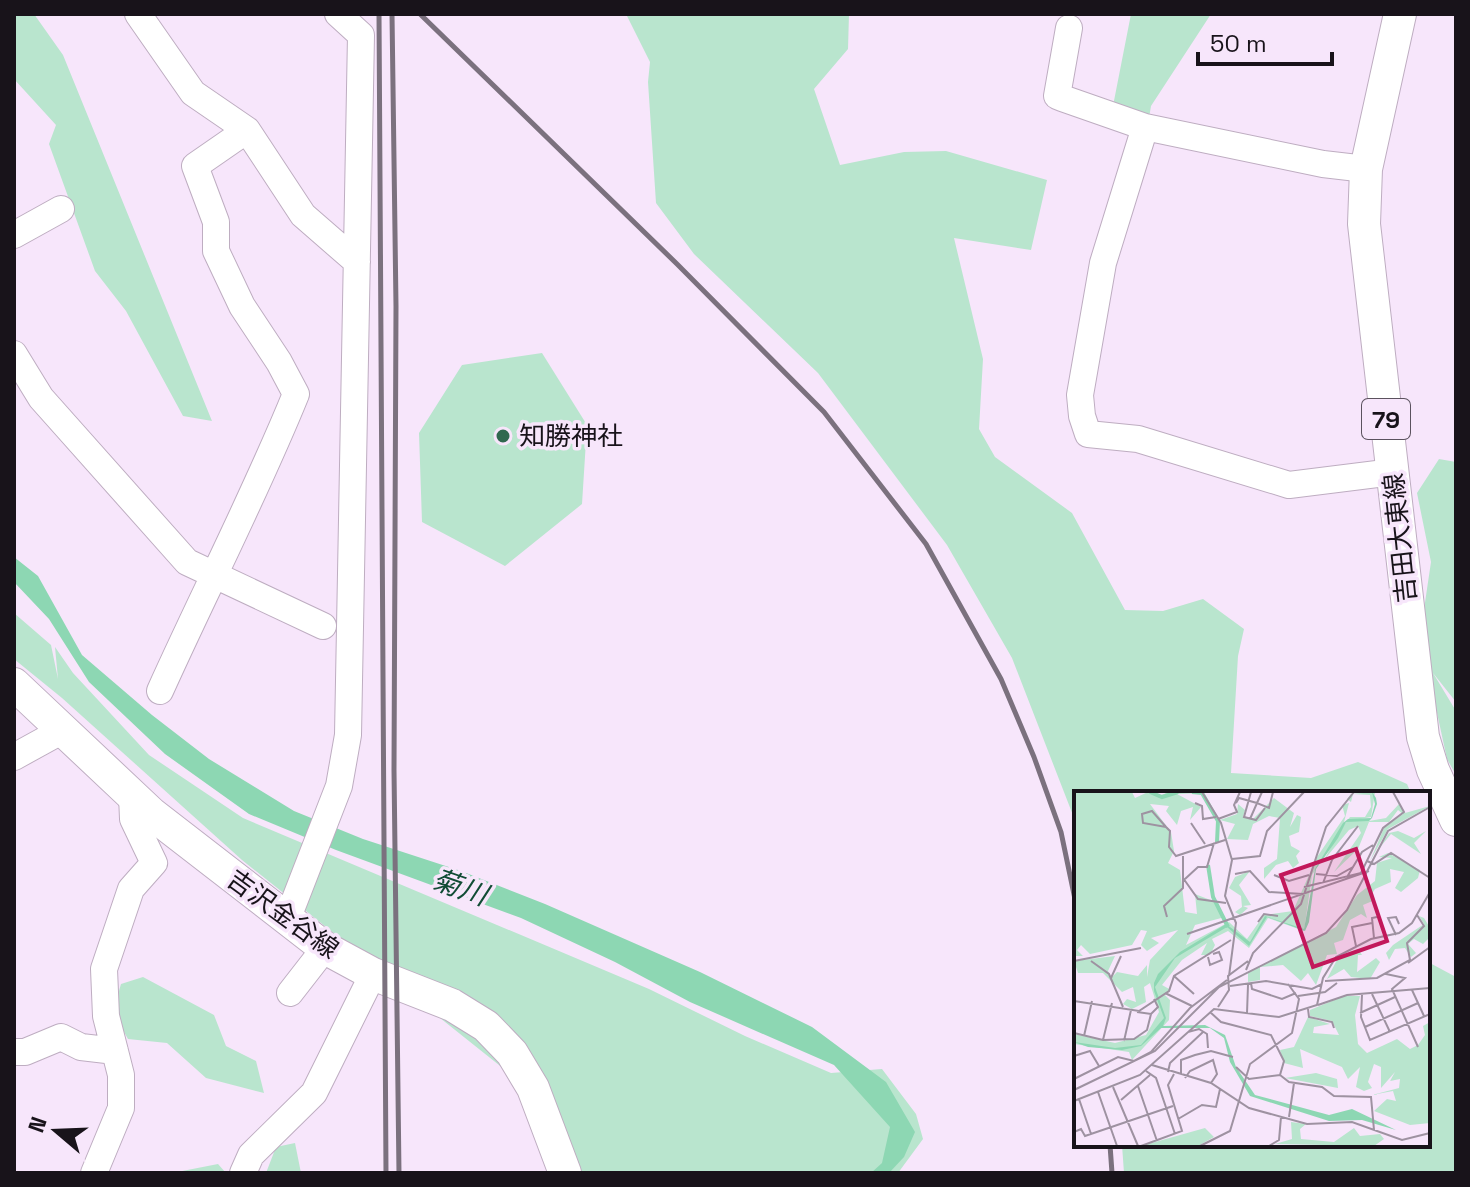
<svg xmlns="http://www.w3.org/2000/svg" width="1470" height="1187" font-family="'Space Grotesk','Noto Sans JP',sans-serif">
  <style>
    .green { fill: #b9e5ce }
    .water { fill: #8dd7b3 }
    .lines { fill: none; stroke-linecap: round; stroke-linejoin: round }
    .minor-casing { stroke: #beadc1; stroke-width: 28 }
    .major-casing { stroke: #beadc1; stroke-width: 34 }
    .minor { stroke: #fff; stroke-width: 26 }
    .major { stroke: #fff; stroke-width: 32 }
    .rail { stroke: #7b717e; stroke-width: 5 }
    .poi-dot { fill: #30684f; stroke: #f7e6fb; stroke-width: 3 }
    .labels { text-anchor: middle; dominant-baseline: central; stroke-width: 7; stroke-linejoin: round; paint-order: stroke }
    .shield { fill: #f7e6fb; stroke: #5b525e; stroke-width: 2 }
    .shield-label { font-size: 24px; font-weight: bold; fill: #18131a }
    .poi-label { font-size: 26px; fill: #18131a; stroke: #f7e6fb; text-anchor: start }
    .street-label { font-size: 26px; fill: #18131a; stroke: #f7e6fb }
    .water-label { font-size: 28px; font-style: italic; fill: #114c35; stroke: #f7e6fb }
    .inset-river { fill: none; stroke: #8dd7b3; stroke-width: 4 }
    .inset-road { fill: none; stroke: #9e92a1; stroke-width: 2 }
    .view { fill: #c2185b; fill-opacity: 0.15; stroke: #c2185b; stroke-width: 4 }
    .inset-edge { fill: none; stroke: #18131a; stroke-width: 4 }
  </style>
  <rect width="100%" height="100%" fill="#f7e6fb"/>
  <path class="green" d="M14,14H34L63,55L212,421L183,416L126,311L95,271L49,144L56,125L14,79Z
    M626,14H849L848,49L814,89L840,165L904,152L946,151L1047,180L1031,250L954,238L983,359L979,429L995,457L1072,513L1125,610L1163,611L1203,599L1244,629L1238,656L1231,773L1311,778L1358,762L1407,784L1411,793H1076V823L1012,658L947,545L818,373L694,254L656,203L648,82L650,62Z
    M1131,14H1211L1151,106L1148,124L1112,111Z
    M542,353L587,425L582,504L505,566L422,522L419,433L462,365Z
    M1439,459L1456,462V702L1433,673L1456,711V775L1447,759L1426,662L1423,616L1431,562L1417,493Z
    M14,613L51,645L58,679L55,647L73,673L149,755L243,818L649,989L745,1036L831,1073L882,1069L916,1114L923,1139L898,1173H560L509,1073L242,860L62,698L14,659Z
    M1428,962L1456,977V1173H1124L1122,1145H1428Z
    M143,977L214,1015L226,1046L256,1061L264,1093L206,1078L167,1043L128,1039C116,1019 114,1006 121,984Z
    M295,1143L301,1173H266L276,1147Z
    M218,1164L226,1173H172Z"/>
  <path class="water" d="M14,557L38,576L82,655L152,715L209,759L294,811L363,839L461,871L545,904L700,972L812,1027L886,1082L915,1132L904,1157L889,1173H871L882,1163L890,1127L834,1065L690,1002L615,962L521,918L336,850L249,814L165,754L89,682L49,619L14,582Z"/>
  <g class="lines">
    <defs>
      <path id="minor" d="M138,14L193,93L247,130L303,215L357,262
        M1069,28L1057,96L1062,98L1145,127L1323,164L1366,169
        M1145,127L1103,263L1080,395L1082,416L1088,434L1138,439L1289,485L1393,472
        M14,235L61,209
        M14,354L41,398L187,562L323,626
        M160,691C205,591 255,495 296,394L279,362L242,306L216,251V222L195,166L247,130
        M14,757L63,730
        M287,920L339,786L348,735L361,35L338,14
        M290,993L325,948
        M14,1052H25L61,1037L81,1047L115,1051
        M94,1173L121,1108V1075L106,1016L104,969L131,889L154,863L133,819L132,795
        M243,1173L251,1155L314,1093L373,974"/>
      <path id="major" d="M1400,14L1366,169L1364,224L1423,737L1433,770L1456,820
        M14,684L152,814L325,948L373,974L452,1005L486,1026L512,1053L533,1088L565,1173"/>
    </defs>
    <use href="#minor" class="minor-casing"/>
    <use href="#major" class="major-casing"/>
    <use href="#minor" class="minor"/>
    <use href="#major" class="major"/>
    <path class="rail" d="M379,14L386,1173
      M392,14L396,306L394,770L399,1173
      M420,14L677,264L824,412L926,544L1001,679L1034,757L1061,832L1076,904
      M1110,1145L1112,1173"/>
  </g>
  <circle class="poi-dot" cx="503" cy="436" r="8"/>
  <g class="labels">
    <rect class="shield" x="1362" y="399" width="48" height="40" rx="6"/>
    <g class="shield-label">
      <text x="1386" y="419">79</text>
    </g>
    <g class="poi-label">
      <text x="519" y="436">知勝神社</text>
    </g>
    <g class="street-label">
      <text transform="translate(1400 538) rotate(-96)">吉田大東線</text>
      <text transform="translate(283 914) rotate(36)">吉沢金谷線</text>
    </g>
    <g class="water-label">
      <text transform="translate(460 887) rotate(19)">菊川</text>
    </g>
  </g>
  <g transform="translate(1074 791)">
    <rect width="356" height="356" fill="#f7e6fb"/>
    <path d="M0,1H58L61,7L74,1L85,5L95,1L129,2L103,3L127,16L116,29L119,16L107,20L103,34L92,20L95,15L76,13L97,41L100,60L94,72L106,79L111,121L123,123L121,103L139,110L151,126L121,134L112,154L155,131L173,148L190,124L219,120L243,66L271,25L268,14L275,12L269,35L276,26H291L297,16L296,4L279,3L277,11L273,8L277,3L301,1L297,26L286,28L295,30L312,27L325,13L331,22L356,15L314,38L296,70L310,37L329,23L324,19L315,31H295L284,58L260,81L287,42L284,35L275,39L250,69L267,38L238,84L230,140L194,127L175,157L154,140L138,148L141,154L136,164H127L133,152L108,169L88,194L97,199L90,203L96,209L95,229L58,269L55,261L0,253V243L41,252L72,244L85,221L76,192L70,196L72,211L58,218L49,213L53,208L62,211L59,196L48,201L29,182H4L0,170L41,165L34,180L37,187L43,181L64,185L73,174V186L76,169L104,139L77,147L85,152L73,160L67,154L73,140L67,139L58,154L16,163L7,154L3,159L9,165H0ZM200,7L220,22L216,36L223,24L227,26L225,41L215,45L217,55L226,60L222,65L225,72L219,77L214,70L202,74L190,88V77L203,68L206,27L195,25L179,33L174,49L153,48L161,33L146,29L163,23L164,13L171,19L169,26L179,28ZM324,40L340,47L352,40L340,52L347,63L317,43L303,60L315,42ZM314,62L346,79L344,87L327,101L321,97L330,81L316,78L317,91L301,98L297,104L301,109L289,114L293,127L287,123L276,129L269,149L260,152L263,163L253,164L242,194L234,182L227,190L209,174L186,176V189L174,191V181L262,136L283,104L301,90L303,72L318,67L305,66ZM176,80L165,94L177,114L169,115L174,117L166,124L161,121L168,116L167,105L155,97L161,86ZM345,125L350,127L356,137V146L349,153L340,148L334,153L342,162L337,166L331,157L321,158L315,169L312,162L319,154L350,133ZM284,158L288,164H284L283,181L302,167L306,171L296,188L277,186L270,178L253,188L265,165ZM270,205H286L281,224L284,253L293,262L323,248L336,258L344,254L351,244L349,235L356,231V332L336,334L300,320L313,308L322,310L319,300L298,304L325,297L326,288L316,290L321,281L307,297V276L300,273L294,291L298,297L290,300L282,296L286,276L274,288L268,276L226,258L229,277L210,272L206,259L220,256L234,226L256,233L240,236L239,242L265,244L258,230L236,225V219ZM242,282L263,288L264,297L211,287ZM217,331L232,333L226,338L227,348L260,351L280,337L286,345L306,343L310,348L300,355L201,353L218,348ZM131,337L140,346L124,355H67Z" fill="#b9e5ce"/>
    <path d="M298,1L302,7L303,13L298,27L295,30L272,31L264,47L242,78L235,131L231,140L193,126L175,155L153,136L101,167L81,196L92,227L89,235L131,234L151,244L162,276L181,304L255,324L278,318L322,339L288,329L255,330L176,305L156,271L150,247L136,237H87L67,255L48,259L14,256L0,251L41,257L67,254L90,227L80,200V192L84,183L106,161L152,133L176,151L191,125L230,138L241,78L269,32L274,28L297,27L301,13Z" fill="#8dd7b3"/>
    <path class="inset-river" d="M76,1L88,6L104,1M118,1L128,2L144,30L143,51M134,74L139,106L154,136"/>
    <path class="inset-road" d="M128,1L147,32L158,69L151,105L162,132L155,185M177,1L170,26L182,29L191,17M121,12L128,15L129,28L142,26M162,12L165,7L183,12L188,1M144,28L163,21L160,14L166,1M176,28L183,12L195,17L199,1M117,32L131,53M92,36L69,32L68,23L78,20L92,36L96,40L95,56L102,65L151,49M158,68L186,65L193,40L230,1M293,70L300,73L317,62L356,87M161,83L176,80L195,101L229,103M242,83L263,85L279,76M200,84L215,90L235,84M273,86L288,61L299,54M109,87L124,108L152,112M111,88L124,76H133L140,52M249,92L258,69L284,35M230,96L287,82L309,37L330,21L319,1M93,126L90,115L109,97V65M184,131L190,123L204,125M113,143L295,80M322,144L314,127L322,126L325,133M300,147L298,127L303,126M282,155L278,136L298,132M134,166L136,174L148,169L145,161L139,163M0,170L67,157M17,170L35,183L49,216M334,172L356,156M172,179L179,162L227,113L252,36L280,1M312,183L331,187L318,198L344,256M100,185L120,203M37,187L47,165M251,190L303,187L336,169L333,152L350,135L343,124M177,192L178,198L208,208L222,202M156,195L192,190L238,198L248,193M338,199L350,225M91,202L118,215M298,203L316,241M288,204L287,226L296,249L356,223M224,205L251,201L263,192M0,210L65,220L95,200L100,185L157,149M244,214L273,204L356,197M144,216L155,199L154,185L174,170M234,218L235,226L258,231L260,237M63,221L77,223L84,216L80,208M136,221L147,231L197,244L210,270L206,284M173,222L174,194M286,222L321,206M291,236L344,212M114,241L125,238L133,243L134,257M0,242L29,249L60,248L73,239L77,223M10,245L18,210M29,249L38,212M50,250L57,219M0,265L16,260L25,275M78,274L137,292L175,317L233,333L278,331L328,349L356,342M162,276L175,288L206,284L215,291L248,296L260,305L297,306L300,339M72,280L82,287L101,343M94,281L96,272L129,241M107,283V269L121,264L137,260L159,266M111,287L116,280L139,269L143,283L137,292M0,288L44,266L60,270L77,261L116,217L153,189M64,295L83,350M39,296L64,355M0,299L81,260L145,196L252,142L273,119L314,40L356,16M24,301L43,355M5,308L17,343M47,309L76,284M0,310L66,284L140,218L205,226L243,214L249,187L262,166L297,148L325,142L338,132L356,101M215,326L220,292M104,328L128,314L142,316L146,298M0,341L7,338L11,345L99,315M67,355L108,340L94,294L100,283M126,355L156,340L176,273L218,242L225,208L214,193M195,355L205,349L207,326"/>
    <path class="view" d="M282,58L313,150L239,176L207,84Z"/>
    <rect width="356" height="356" class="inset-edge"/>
  </g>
  <rect width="1470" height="1187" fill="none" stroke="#18131a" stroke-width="32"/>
  <g transform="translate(56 1131) rotate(289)" stroke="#f7e6fb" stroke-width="6" paint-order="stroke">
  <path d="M0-6L14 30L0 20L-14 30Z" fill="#18131a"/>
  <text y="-12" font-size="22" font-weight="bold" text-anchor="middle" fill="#18131a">N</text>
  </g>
  <path d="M1198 52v12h134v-12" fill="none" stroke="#18131a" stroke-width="4"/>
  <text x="1210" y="52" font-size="24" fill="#18131a" stroke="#f7e6fb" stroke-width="6" paint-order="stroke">50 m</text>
</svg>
